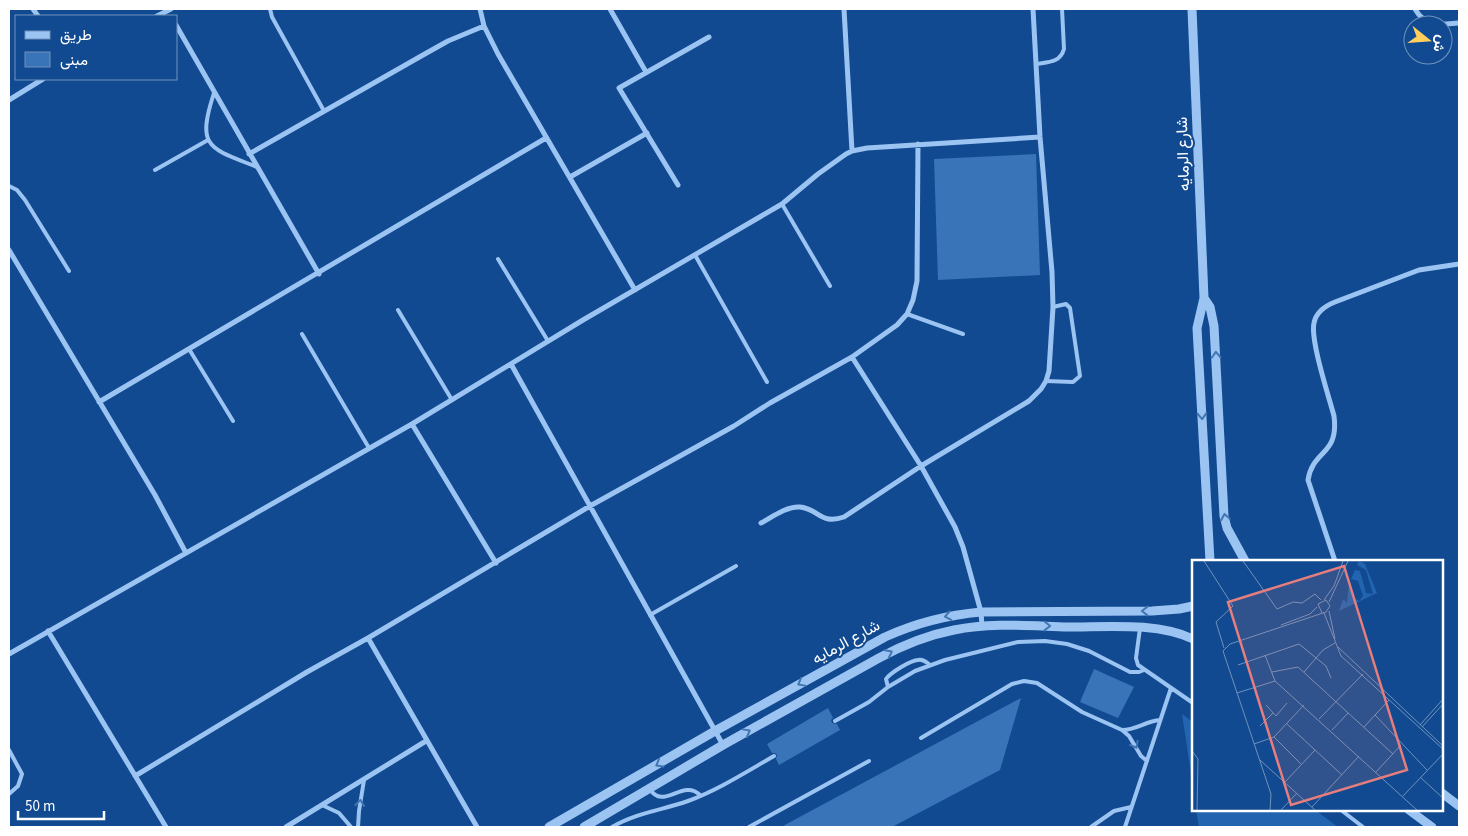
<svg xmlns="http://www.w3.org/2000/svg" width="1468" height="836" font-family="'Source Sans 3',Vazirmatn,sans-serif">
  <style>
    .green { fill: #2264b0 }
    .building { fill: #3974b9 }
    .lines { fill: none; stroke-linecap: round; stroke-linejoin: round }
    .service { stroke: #9bc4f3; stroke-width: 4 }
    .minor { stroke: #9bc4f3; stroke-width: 5 }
    .tertiary { stroke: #9bc4f3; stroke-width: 9 }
    .oneway { stroke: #4175b3 }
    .labels { text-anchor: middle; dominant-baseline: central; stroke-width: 4; stroke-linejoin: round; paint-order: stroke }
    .street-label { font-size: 16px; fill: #fff; stroke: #114a90 }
    .inset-road { fill: none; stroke: #7092bc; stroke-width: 1 }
    .view { fill: #e67e7e; fill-opacity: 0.15; stroke: #e67e7e; stroke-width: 2.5 }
    .inset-edge { fill: none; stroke: #fff; stroke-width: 2.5 }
  </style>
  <rect width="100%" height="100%" fill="#114a90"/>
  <path class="green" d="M1182,714L1193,722V787Z
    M1196,810H1315L1338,827H1199Z"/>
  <path class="building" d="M1036,154L1040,275L938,280L934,159Z
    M1094,669L1134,687L1118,718L1080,702Z
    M1021,698L1000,770L892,827H781Z
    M828,708L833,718L831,720L832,723L837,724L840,730L779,765L776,759L777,755L775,753H772L767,744Z"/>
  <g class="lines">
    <path class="service" d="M270,9L272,17L324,111
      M1036,64C1048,62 1060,63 1064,49L1062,9
      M214,93C196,148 209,148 257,167
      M155,170L208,140
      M9,186L17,190L25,200L69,271
      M782,204L830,286
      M695,255L767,382
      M498,259L548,341
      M398,310L452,400
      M907,314L963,334
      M302,334L369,448
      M189,349L233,421
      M1046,381L1073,382L1080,376L1070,308L1066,304L1053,307
      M650,615L736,566
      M1140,628L1136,658L1138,665L1193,703
      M888,687L886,679C890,673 911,660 918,660C923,659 926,662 930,665
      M835,721L869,702L888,687L915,671L945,660L1018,642L1045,641L1067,644L1089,651L1130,672H1139L1144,670
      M1122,730C1136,730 1146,721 1160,720
      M921,738L1012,684L1024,681L1037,683L1082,712L1122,730L1129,736L1141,756L1147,761
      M9,750L22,774L18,786L9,794
      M650,789C663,811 683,778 700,795
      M322,805L339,813L351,827
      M1341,810L1363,827
      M358,827L359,811L364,780
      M612,827C636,813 662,810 688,801C718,790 746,772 774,756
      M749,827L869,761
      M1091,827L1114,811L1131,807
      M1125,827L1171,688"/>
    <path class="minor" d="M33,9L38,16
      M480,9L484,26L498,54L635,290
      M610,9L646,72
      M844,9L852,151
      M1415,9C1425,27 1441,25 1459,23
      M157,16L171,9
      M176,25L319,274
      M9,100L43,79
      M249,154L423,55L448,41L484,26
      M570,177L647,133
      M678,185L619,88L709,37
      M9,250L155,495L186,553
      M852,357L921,466L955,527L963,547L981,612L982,626
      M511,364L723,745
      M99,402L546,138
      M412,424L496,563
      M761,523C772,517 787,506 800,507C819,509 820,525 844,517L921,466L1029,401L1041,389L1046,381L1049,371L1053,307L1052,272L1040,137L1033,9
      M1335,561L1308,480C1313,449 1339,456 1334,416C1329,397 1310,340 1314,323C1316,312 1325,306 1335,302L1419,270L1459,264
      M48,631L166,827
      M368,638L477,827
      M9,654L412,424L583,320L782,204L818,174L846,154L852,151L867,148L1040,137
      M135,776L307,672L368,638L590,506L734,426L770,403L852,357L897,325L907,314L913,300L917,281L918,144
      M286,827L426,741"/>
    <path class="tertiary" d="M1192,9L1204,298L1197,328L1210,561
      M1204,298L1210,307L1214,326L1224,516L1227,528L1245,561
      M1442,793L1459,806
      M1409,810L1432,827
      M549,827L715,731L885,637C916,623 947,615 981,612L1152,611L1179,609L1193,606
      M584,827L723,745L879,658C903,645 928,635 954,630C992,622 1031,626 1068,627C1107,627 1157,622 1193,639"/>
  </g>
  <defs><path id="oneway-chevron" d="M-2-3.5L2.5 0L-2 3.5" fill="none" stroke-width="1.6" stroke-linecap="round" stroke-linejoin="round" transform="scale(1.25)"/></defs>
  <g class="oneway">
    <use href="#oneway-chevron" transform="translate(1216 355) rotate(-93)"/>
    <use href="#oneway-chevron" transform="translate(1202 416) rotate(87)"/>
    <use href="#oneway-chevron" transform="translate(1225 517) rotate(-100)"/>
    <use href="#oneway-chevron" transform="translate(1145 611) rotate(180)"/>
    <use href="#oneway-chevron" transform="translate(948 616) rotate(169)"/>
    <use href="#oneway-chevron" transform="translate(1047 626) rotate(1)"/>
    <use href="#oneway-chevron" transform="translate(889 653) rotate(-27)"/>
    <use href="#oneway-chevron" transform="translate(801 683) rotate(151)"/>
    <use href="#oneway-chevron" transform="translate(747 732) rotate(-29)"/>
    <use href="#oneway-chevron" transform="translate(1135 745) rotate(61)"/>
    <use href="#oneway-chevron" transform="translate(659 764) rotate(150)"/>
    <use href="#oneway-chevron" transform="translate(360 803) rotate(-83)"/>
  </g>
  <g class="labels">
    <g class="street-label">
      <text transform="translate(1183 154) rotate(-92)">شارع الرمايه</text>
      <text transform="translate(846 642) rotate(-29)">شارع الرمايه</text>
    </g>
  </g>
  <g transform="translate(1192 560)">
    <rect width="251" height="251" fill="#114a90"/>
    <path d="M167,1L173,4L185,33L147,51L151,39L155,43L157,23L163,39L167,41L171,36L166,21L159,19L163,10L168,11L174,33L181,34L174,10L165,5Z" fill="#2264b0"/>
    <path class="inset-road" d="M12,1L41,46L24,62L32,88M51,1L85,49L101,42L110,43L123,34L129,40M132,40L142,26L151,1M137,42L156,1M137,51L143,79M132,53L149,96L252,190M89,65L118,54L125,47M146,87L252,187M73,95L83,121L226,251M46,105L107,84L134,106L139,118M80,112L106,107L201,194M112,112L131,90L143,83M45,133L83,121M74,145L84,156L95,143M183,155L235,210M127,159L171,114M95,164L150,215M228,165L252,138M68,166L81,153M172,167L197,140M230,167L252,143M140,170L156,153M82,177L109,204M62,184L82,177L112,145M0,191L6,199L5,251M68,200L124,251M184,212L209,185M228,217L252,239M93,222L123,190M211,236L252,193M120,247L167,196M89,250L105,233M78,251L79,234L31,91L38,84L134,52L138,46L134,40L126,44L130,53"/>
    <path class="view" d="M152,6L215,210L99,245L36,42Z"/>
    <rect width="251" height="251" class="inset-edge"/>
  </g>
  <rect width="1468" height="836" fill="none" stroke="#ffffff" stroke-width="20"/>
  <rect x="15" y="15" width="162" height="65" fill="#114a90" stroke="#7092bc"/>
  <rect x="25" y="31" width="25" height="8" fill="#9bc4f3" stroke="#7092bc"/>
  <text x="60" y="40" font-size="15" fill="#ffffff">طريق</text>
  <rect x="25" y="52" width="25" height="15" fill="#3974b9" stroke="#7092bc"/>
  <text x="60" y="65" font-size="15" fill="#ffffff">مبنى</text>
  <g transform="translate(1428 40) rotate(107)"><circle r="24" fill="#114a90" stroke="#7092bc"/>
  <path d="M0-4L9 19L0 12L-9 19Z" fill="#ffce5d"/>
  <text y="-8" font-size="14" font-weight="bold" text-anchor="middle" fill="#ffffff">ش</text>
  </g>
  <path d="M18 811v8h86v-8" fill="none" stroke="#ffffff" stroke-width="2.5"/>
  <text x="25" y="811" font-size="15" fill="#ffffff" stroke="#114a90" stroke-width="4" paint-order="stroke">50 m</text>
</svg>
